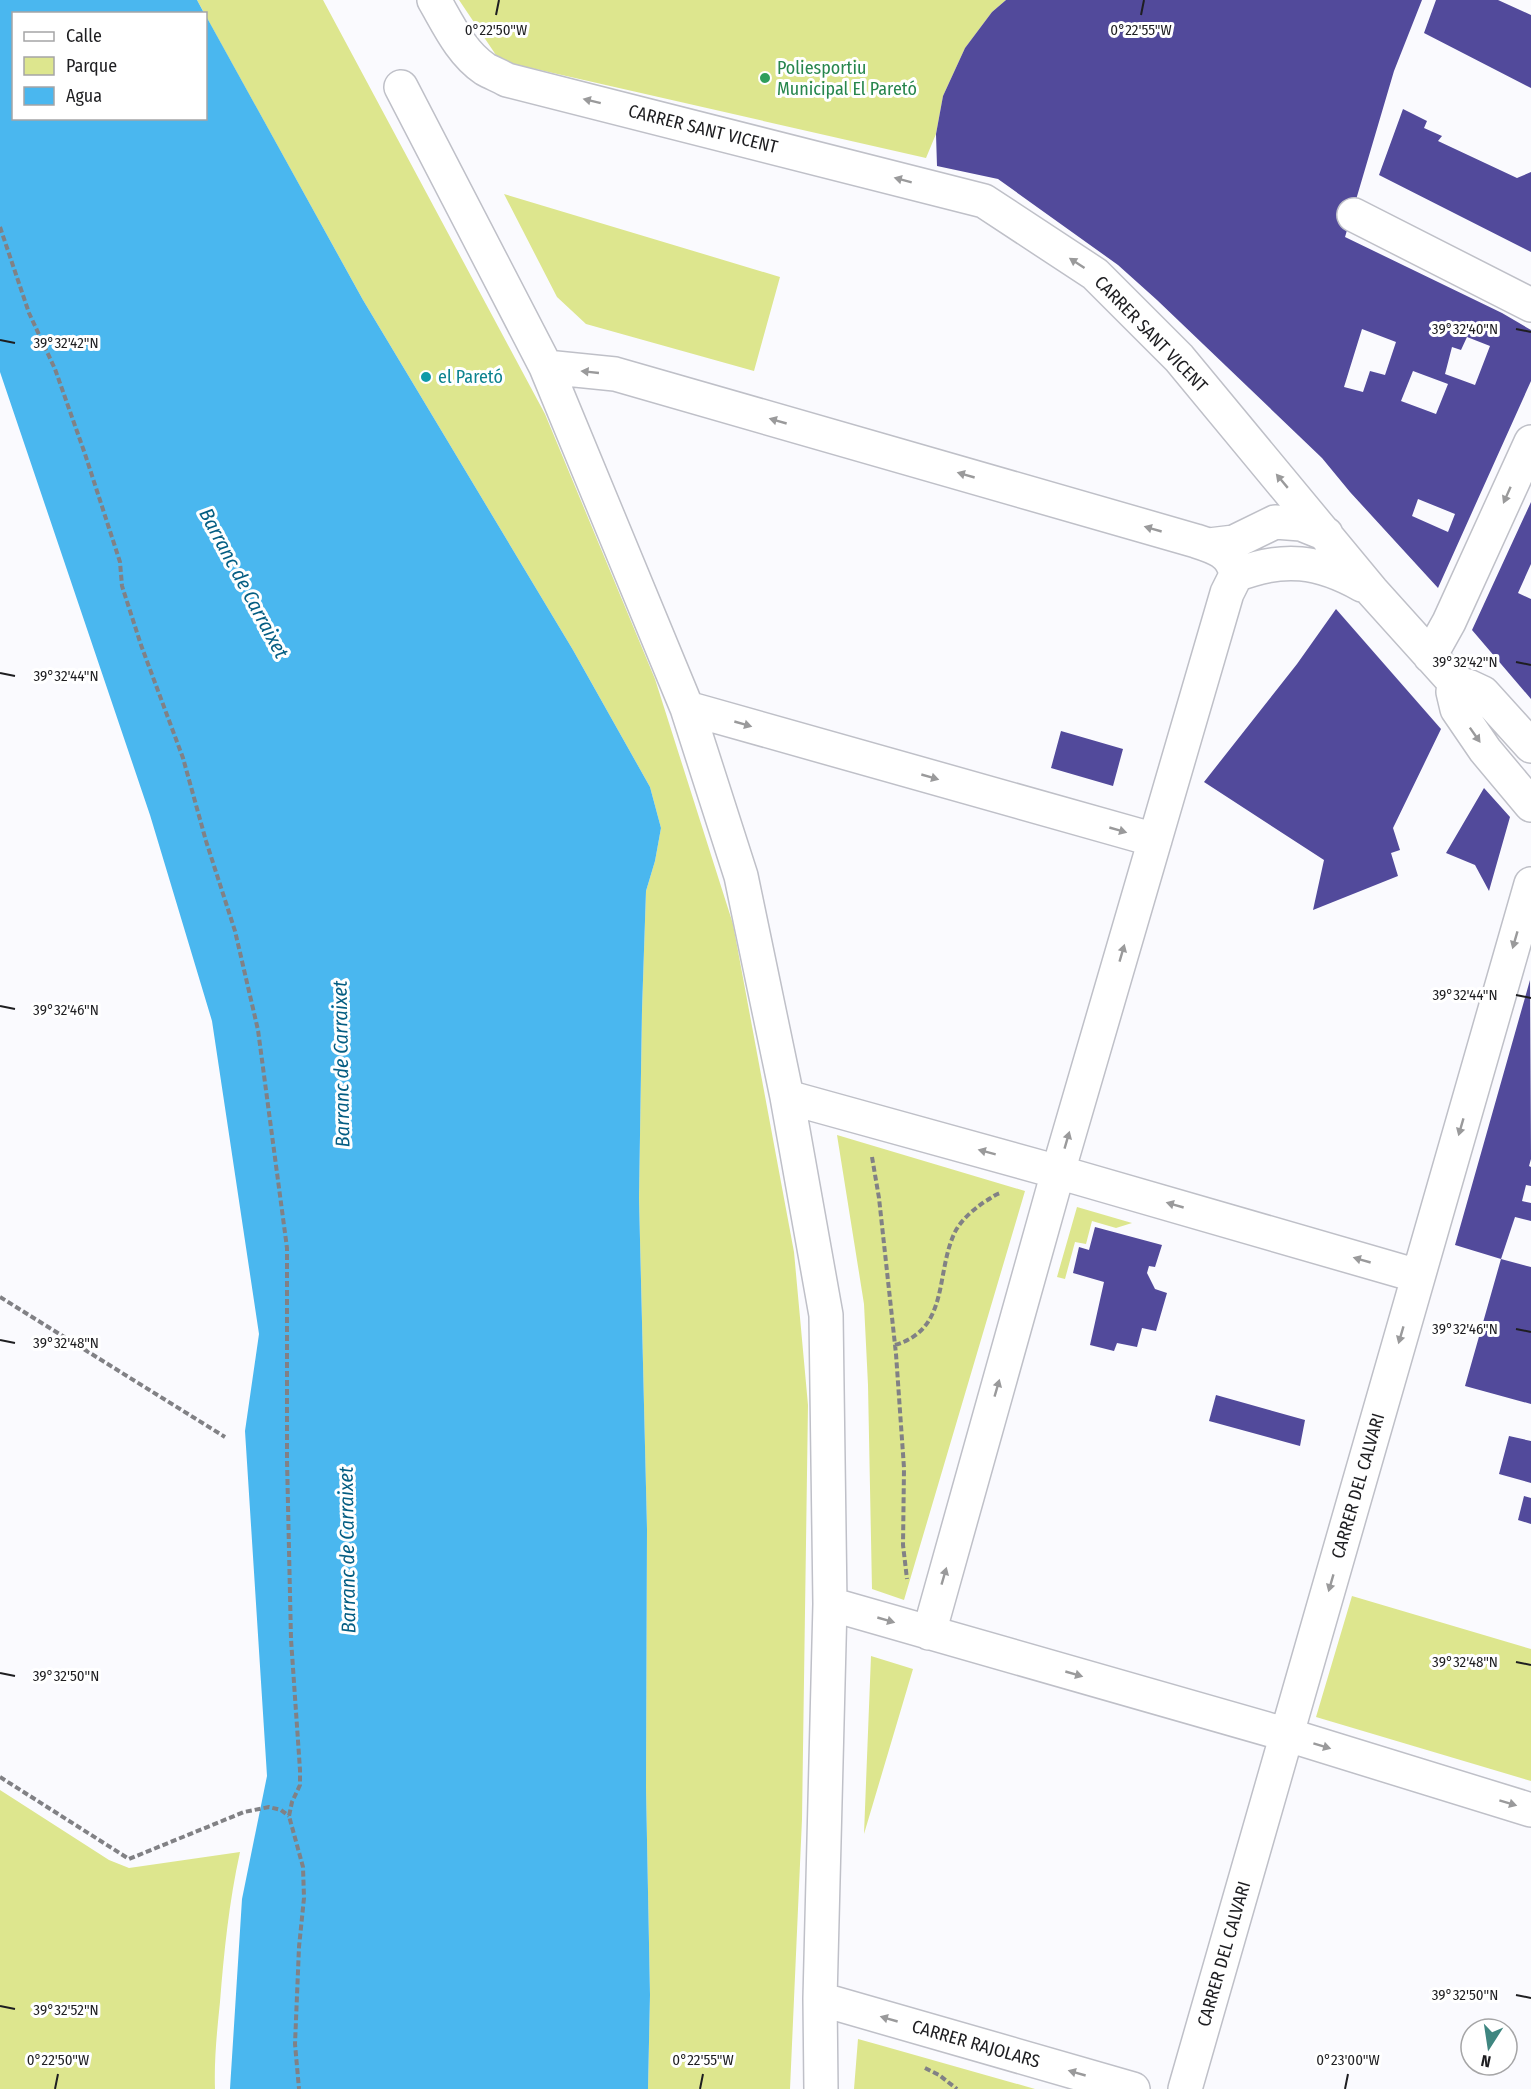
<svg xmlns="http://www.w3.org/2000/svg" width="1531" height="2089" font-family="'Fira Sans Condensed',sans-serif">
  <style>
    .green { fill: #dde68e }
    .water { fill: #4ab7ef }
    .building { fill: #524a9b; fill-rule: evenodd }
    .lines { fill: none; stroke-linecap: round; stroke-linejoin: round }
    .minor-casing { stroke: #bfc0c8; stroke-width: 36 }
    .path { stroke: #818185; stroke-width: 4; stroke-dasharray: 6 3; stroke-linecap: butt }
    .minor { stroke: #fff; stroke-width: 33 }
    .oneway { fill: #9a9a9b }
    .ticks { fill: none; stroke: #1e1e21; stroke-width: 2 }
    .leisure-dot { fill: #2e9e5b; stroke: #fff; stroke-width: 2 }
    .culture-dot { fill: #0f9aa8; stroke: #fff; stroke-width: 2 }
    .labels { text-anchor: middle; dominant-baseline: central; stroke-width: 6; stroke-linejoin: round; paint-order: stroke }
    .leisure-label { font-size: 18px; fill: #27864d; stroke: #fff; text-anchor: start }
    .street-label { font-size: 18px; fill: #1e1e21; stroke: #fff }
    .culture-label { font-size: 18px; fill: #0d838f; stroke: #fff; text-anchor: start }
    .water-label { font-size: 20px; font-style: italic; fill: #045d82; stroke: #fff }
    .ticks-label { font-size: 15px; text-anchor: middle; fill: #1e1e21; stroke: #fff; stroke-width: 6; stroke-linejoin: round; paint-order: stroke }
  </style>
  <rect width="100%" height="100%" fill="#fafafe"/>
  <path class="green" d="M197,0H323L545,414L655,679L733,924L794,1252L808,1405L802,1819L790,2089H648L650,1995L646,1788L647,1529L639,1198L642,1010L646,891L655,861L661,828L650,787L573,650L363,300Z
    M459,0H1006L992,12L965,48L943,96L936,134L926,158L500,61Z
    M504,194L780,277L754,371L586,324L557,297Z
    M837,1135L1025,1191L904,1600L872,1589L868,1385L864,1304Z
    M1077,1207L1132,1223L1116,1228L1092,1221L1086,1244L1075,1242L1065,1279L1057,1277Z
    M1352,1596L1531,1649V1781L1316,1717Z
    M871,1656L913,1669L864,1834Z
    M0,1790L109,1860L129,1868L240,1852C229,1902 224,1952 220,2002C217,2031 214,2060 215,2089H0Z
    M858,2039L876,2044L1035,2089H854Z"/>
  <path class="water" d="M0,0H197L204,13L14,14V118H206V16L363,300L573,650L650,787L661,828L655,861L646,891L642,1010L639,1198L647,1529L646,1788L650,1995L648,2089H230L242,1899L267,1776L245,1431L259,1334L212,1021L150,815L0,372Z"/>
  <path class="building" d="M1006,0H1422L1394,71L1345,237L1502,313L1531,330V381L1438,588L1350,492L1322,458L1157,300L1118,265L998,179L937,166L936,134L943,96L965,48L992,12ZM1362,329L1396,342L1385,375L1370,371L1363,392L1344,387ZM1467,337L1490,346L1475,385L1445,374L1452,347L1461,350ZM1413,371L1448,384L1436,414L1401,401ZM1418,499L1455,514L1448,532L1412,516Z
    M1436,0H1498L1531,15V88L1424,33Z
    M1403,109L1427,121L1424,128L1442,136L1438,141L1517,178L1531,172V252L1379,175Z
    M1531,502V564L1518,593L1531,599V699L1472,630Z
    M1336,609L1441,729L1393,828L1400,850L1391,853L1398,876L1313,910L1324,860L1204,782L1297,664Z
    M1061,731L1123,749L1113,786L1051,768Z
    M1484,788L1510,817L1489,891L1475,865L1446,853Z
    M1530,980L1531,1159L1529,1166L1531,1167V1186L1526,1185L1522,1201L1531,1203V1221L1515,1217L1501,1259L1455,1245Z
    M1095,1227L1162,1245L1155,1267L1149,1266L1147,1273L1155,1289L1167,1293L1156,1331L1142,1328L1137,1347L1117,1343L1114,1351L1090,1345L1104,1282L1073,1273L1079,1247L1089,1250Z
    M1501,1259L1531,1267V1404L1465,1386Z
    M1216,1395L1305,1420L1300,1446L1209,1421Z
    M1509,1436L1531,1441V1483L1499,1474Z
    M1524,1496L1531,1498V1524L1518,1520Z"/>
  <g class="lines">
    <defs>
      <path id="minor" d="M434,0C448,24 461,53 485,69C492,73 500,76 507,80L984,201L1095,274L1179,358L1372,591L1454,682L1468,686L1483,693L1531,746
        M401,87L546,367L687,708L741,876L787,1097L826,1315L830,1604L820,1999L821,2089
        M1354,215L1531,305
        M546,367L615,374L1196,541C1215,547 1233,553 1236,575
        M1209,545L1234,542L1275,522L1301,524L1326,534
        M1430,656L1449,622L1531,442
        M1454,682L1453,692L1457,709L1485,750L1531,805
        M687,708L1155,840
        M787,1097L1058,1172L1418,1276
        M830,1604L1288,1735L1531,1810
        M929,1633L1058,1172L1227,593L1236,575C1284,556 1319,561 1362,585
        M820,1999L1133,2089
        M1185,2089L1531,884"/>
    </defs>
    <use href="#minor" class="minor-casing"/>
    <path class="path" d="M0,227L29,313L55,369L85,454L120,562L122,586L141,645L183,758L206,841L235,931L258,1030L287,1248V1460L291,1639L300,1770V1785L292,1802L289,1816L303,1867L304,1898L299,1947L295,2044L299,2089
      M872,1157L879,1198L896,1354L904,1468L903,1545L907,1579
      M0,1297L225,1437
      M895,1345C950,1329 935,1273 955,1232C961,1220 973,1210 984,1202C990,1199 994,1195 1000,1193
      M0,1777L129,1859L244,1812L269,1807L281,1810L289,1816
      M925,2068L939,2075L957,2089"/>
    <use href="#minor" class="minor"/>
  </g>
  <defs><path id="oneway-solid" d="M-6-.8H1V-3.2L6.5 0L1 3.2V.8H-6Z" transform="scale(1.5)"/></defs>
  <g class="oneway">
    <use href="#oneway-solid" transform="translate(592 101) rotate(-166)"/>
    <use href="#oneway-solid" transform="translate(903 180) rotate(-165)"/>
    <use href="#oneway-solid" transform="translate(1077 263) rotate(-147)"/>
    <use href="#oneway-solid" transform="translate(590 372) rotate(-174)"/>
    <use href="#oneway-solid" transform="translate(778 421) rotate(-164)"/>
    <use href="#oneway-solid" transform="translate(966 475) rotate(-164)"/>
    <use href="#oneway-solid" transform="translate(1282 481) rotate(-130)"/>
    <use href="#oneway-solid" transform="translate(1507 495) rotate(114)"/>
    <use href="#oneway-solid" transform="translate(1153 529) rotate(-164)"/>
    <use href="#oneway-solid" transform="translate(743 724) rotate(16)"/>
    <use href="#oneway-solid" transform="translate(1475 735) rotate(55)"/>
    <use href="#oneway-solid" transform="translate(930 777) rotate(16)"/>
    <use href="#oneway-solid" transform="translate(1118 830) rotate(16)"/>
    <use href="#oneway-solid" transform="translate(1515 940) rotate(106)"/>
    <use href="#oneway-solid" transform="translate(1122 953) rotate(-74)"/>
    <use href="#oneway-solid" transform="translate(1461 1127) rotate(106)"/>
    <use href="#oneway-solid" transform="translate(1067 1140) rotate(-74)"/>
    <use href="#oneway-solid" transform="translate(987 1152) rotate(-165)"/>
    <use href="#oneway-solid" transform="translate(1175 1205) rotate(-164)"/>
    <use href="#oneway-solid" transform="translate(1362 1260) rotate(-164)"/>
    <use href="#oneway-solid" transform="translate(1401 1335) rotate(106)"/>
    <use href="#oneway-solid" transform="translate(997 1388) rotate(-74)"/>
    <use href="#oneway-solid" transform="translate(944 1576) rotate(-74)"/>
    <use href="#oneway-solid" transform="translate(1331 1583) rotate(106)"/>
    <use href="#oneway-solid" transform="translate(886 1620) rotate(16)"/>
    <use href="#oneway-solid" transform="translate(1074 1674) rotate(16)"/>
    <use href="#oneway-solid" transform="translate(1322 1746) rotate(17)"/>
    <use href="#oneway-solid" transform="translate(1508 1803) rotate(17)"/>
    <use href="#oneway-solid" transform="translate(889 2019) rotate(-164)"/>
    <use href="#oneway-solid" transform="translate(1077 2073) rotate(-164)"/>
  </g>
  <path class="ticks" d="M496,15L499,0M1141,15L1144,0M1516,329L1531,332M0,340L15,343M1516,662L1531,665M0,673L15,676M1516,995L1531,998M0,1006L15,1009M1516,1329L1531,1332M0,1340L15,1343M1516,1662L1531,1665M0,1673L15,1676M1516,1995L1531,1998M0,2006L15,2009M55,2089L58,2074M700,2089L703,2074M1345,2089L1348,2074"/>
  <circle class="leisure-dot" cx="765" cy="78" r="6"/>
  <circle class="culture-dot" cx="426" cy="377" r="6"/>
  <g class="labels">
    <g class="leisure-label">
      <text x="777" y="68">Poliesportiu<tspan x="777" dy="21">Municipal El Paretó</tspan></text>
    </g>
    <g class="street-label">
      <text transform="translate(703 129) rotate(14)">CARRER SANT VICENT</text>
      <text transform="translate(1151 334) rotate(46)">CARRER SANT VICENT</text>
      <text transform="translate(1358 1486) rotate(-74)">CARRER DEL CALVARI</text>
      <text transform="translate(1224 1954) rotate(-74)">CARRER DEL CALVARI</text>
      <text transform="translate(976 2044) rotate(16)">CARRER RAJOLARS</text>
    </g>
    <g class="culture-label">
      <text x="438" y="377">el Paretó</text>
    </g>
    <g class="water-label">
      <text transform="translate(244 583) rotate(62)">Barranc de Carraixet</text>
      <text transform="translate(341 1064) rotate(-91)">Barranc de Carraixet</text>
      <text transform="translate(347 1550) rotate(-91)">Barranc de Carraixet</text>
    </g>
  </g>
  <g class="ticks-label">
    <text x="496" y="35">0°22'50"W</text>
    <text x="1141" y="35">0°22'55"W</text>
    <text x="1465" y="334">39°32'40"N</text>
    <text x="66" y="348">39°32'42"N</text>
    <text x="1465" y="667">39°32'42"N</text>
    <text x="66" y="681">39°32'44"N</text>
    <text x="1465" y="1000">39°32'44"N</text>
    <text x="66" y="1015">39°32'46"N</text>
    <text x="1465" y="1334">39°32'46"N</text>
    <text x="66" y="1348">39°32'48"N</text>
    <text x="1465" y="1667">39°32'48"N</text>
    <text x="66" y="1681">39°32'50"N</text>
    <text x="1465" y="2000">39°32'50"N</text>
    <text x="66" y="2015">39°32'52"N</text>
    <text x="58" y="2065">0°22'50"W</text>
    <text x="703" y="2065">0°22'55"W</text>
    <text x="1348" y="2065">0°23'00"W</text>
  </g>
  <rect x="12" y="12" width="195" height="108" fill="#ffffff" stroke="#a5a5a6" stroke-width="1.5"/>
  <rect x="24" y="32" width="30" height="9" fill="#ffffff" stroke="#a5a5a6" stroke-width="1.5"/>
  <text x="66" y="42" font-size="18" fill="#1e1e21">Calle</text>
  <rect x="24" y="57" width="30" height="18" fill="#dde68e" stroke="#a5a5a6" stroke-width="1.5"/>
  <text x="66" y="72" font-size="18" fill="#1e1e21">Parque</text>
  <rect x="24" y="87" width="30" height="18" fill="#4ab7ef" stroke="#a5a5a6" stroke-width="1.5"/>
  <text x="66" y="102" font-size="18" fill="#1e1e21">Agua</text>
  <g transform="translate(1489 2047) rotate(192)"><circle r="28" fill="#ffffff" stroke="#a5a5a6" stroke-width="1.5"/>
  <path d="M0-4.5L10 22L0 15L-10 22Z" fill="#3f8680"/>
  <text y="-9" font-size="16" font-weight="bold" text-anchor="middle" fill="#1e1e21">N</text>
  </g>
</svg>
